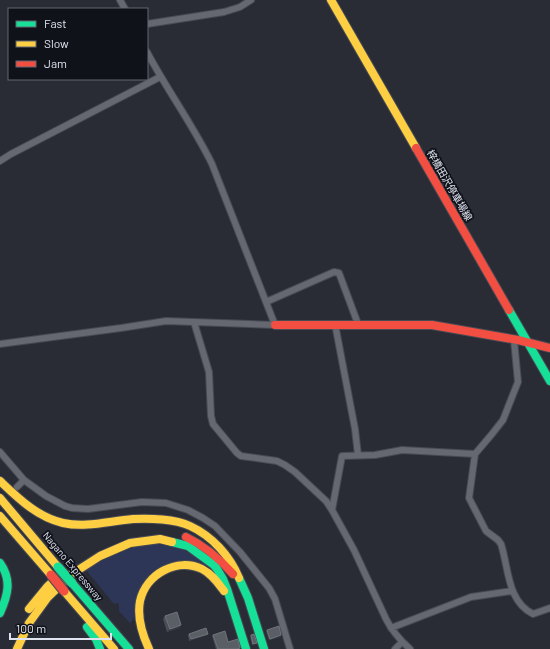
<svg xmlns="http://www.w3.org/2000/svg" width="550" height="649" font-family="Barlow,'Noto Sans JP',sans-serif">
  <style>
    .grass { fill: #2d3657 }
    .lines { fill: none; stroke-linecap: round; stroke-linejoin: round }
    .street-casing { stroke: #484a53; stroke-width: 8 }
    .fast-casing { stroke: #484a53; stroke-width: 10 }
    .slow-casing { stroke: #484a53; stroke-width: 10 }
    .jam-casing { stroke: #484a53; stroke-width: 10 }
    .street { stroke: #656870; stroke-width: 6 }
    .fast { stroke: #16e098; stroke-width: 8 }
    .slow { stroke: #ffcf43; stroke-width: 8 }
    .jam { stroke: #f24e42; stroke-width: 8 }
    .fast-bridge-casing { stroke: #484a53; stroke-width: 11; stroke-linecap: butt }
    .jam-bridge-casing { stroke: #484a53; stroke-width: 11; stroke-linecap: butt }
    .fast-bridge { stroke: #16e098; stroke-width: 9 }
    .jam-bridge { stroke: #f24e42; stroke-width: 9 }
    .wall { fill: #494d55 }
    .shaded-wall { fill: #363941 }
    .building { fill: #5a5e65; stroke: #6f737b }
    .labels { text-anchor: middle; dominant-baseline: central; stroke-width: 3.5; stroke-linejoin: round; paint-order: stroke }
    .street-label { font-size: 10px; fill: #e0e4f0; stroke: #10121a }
  </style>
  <rect width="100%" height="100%" fill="#292c35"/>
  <path class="grass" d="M147,543L177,546L208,563L205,567L172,563L135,604C134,611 136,619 130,623L119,611V604L117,603L114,604L86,570L107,558L133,547Z"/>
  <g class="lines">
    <defs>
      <path id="street" d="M120,0L125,9
        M147,24L224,12L240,7L251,0
        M0,161L11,154L160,77
        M266,302L334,272L339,273L358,324
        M194,322L209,372L211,416L213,424L237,453L241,456L277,461L285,465L295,472L326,501L332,510L354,550L386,619C392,631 400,640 410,649
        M335,324L355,429L358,455
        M514,340L518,382L514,392L503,420L492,434L475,454L469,498L486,531L498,540L501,544C509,569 507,601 533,614L550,608
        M0,344L121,328L166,321L275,325L212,164C193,125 167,90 147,52
        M0,452L24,480L46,496L65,506L72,508L88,509L142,502L166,503L188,510L203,518L215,526L240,552L269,588L275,599L290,649
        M17,487L24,480
        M332,510L342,456L375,455L402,450L475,454
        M391,628L471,597L512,591
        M395,649L402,642"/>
      <path id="fast" d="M509,310L550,381
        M172,542L188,546L214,565L217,569L223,579L227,589L246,649
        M0,563C12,580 8,595 0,613
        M239,578L248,598L264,649
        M72,583L129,649
        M87,627L96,639L100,649"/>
      <path id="slow" d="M331,0L416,148
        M0,481C18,498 37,517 63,523C86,528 109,521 133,519C150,518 175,519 190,526C212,536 230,556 239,578
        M0,498L58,567
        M0,516L51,575
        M64,591L114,649
        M29,609L47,587L62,573
        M17,649L29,623L48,597L72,574L100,556L130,543L160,539L172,542
        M149,649C142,634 137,617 140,601C146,574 177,557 202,569C212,574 218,583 224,591"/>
      <path id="jam" d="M416,148L509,310
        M275,325H432L518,340L550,348
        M186,537C205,546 219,558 233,574"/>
    </defs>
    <use href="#street" class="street-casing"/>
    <use href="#fast" class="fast-casing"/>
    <use href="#slow" class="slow-casing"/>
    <use href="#jam" class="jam-casing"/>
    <use href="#street" class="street"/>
    <use href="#fast" class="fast"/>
    <use href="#slow" class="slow"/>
    <use href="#jam" class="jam"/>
    <defs>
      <path id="fast-bridge" d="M58,567L72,583"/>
      <path id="jam-bridge" d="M51,575L64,591"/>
    </defs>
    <use href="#fast-bridge" class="fast-bridge-casing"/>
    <use href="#jam-bridge" class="jam-bridge-casing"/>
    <use href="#fast-bridge" class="fast-bridge"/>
    <use href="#jam-bridge" class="jam-bridge"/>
  </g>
  <path class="wall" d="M165,616L181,625L179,628L167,632L163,619Z
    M267,630L281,635L280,637L269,640L266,631Z
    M189,634L207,635L189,641L188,635Z
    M213,635L228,642L240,648L239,649H216L212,636Z
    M251,635L257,643L255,644L252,645L250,636Z"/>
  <path class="shaded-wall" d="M181,625L179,628L167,632L170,629Z
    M208,634L207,635L189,641L191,639Z
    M281,635L280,637L269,640L270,639Z"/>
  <path class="building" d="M177,612L181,625L170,629L165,616Z
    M279,626L281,635L270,639L267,630Z
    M206,628L208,634L191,639L189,634Z
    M225,631L228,642L238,639L240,648L237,649H218L213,635Z
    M254,634L257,643L253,644L251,635Z"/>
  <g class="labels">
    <g class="street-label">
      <text transform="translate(450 185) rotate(60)">梓橋田沢停車場線</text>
      <text transform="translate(73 566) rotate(50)">Nagano Expressway</text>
    </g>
  </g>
  <rect x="8" y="8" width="140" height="72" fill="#10121a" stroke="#636670"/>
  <rect x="16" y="21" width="20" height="6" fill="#16e098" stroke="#636670"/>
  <text x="44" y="28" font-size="12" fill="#e0e4f0">Fast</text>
  <rect x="16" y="41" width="20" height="6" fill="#ffcf43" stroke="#636670"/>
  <text x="44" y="48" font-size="12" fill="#e0e4f0">Slow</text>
  <rect x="16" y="61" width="20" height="6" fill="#f24e42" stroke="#636670"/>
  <text x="44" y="68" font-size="12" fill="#e0e4f0">Jam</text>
  <path d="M10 633v6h101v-6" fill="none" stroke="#e0e4f0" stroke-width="2"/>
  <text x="16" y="633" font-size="12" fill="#e0e4f0" stroke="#10121a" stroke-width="3" paint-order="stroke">100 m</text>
</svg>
